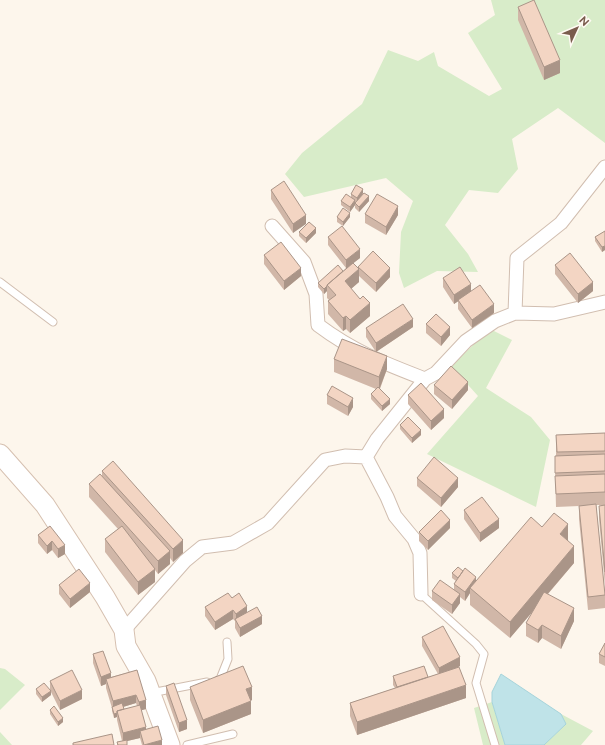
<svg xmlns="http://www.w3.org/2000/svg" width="605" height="745" font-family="Raleway,sans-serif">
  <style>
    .green { fill: #d8ecc9 }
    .water { fill: #bfe3e8; stroke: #a5d3da }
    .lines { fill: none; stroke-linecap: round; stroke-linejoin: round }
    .lane-casing { stroke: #d1beb0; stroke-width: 9 }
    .street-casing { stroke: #d1beb0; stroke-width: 15 }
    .secondary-casing { stroke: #d6c0b0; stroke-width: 21 }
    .lane { stroke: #fff; stroke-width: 7 }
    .street { stroke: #fff; stroke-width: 13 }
    .secondary { stroke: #fff; stroke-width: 19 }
    .wall { fill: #d1b7a8; fill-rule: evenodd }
    .shaded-wall { fill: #aa9588 }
    .building { fill: #f3d5c3; stroke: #aa9588 }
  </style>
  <rect width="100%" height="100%" fill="#fdf6ec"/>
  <path class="green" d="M491,0H605V143L558,108L512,139L518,169L498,193L469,190L445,225L468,254L478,272L437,271L404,288L399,273L401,232L413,201L386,178L304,197L285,174L302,153L362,104L388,50L418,61L434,52L438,66L489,96L502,89L468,33L495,15Z
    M490,329L512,340L486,388L531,417L550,440L536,507L427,454L478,396L451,366Z
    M0,668L5,669L25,685L0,710Z
    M492,702L505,745H483L474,708Z
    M561,714L593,731L581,745H544L566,724Z
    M0,732L12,745H0Z"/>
  <path class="water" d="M501,674L561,714L566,724L544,745H505L492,702V692Z"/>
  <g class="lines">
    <defs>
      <path id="lane" d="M0,282L53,322
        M421,594L476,644L484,654L476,683L495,745
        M218,680L220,679L228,659L227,642
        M151,693L207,682
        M187,745L233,734"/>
      <path id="street" d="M272,226L304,262L316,294L318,325C354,352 384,363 425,379
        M515,313L517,258L561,223L605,167
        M366,457L387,497L395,516L414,539L420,553L421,594
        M124,630L185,561L202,547L233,543L268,523L325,460L345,456L366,457L377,439L425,379L436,373L466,341L495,321L515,313L554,314L605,302"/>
      <path id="secondary" d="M0,454L45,505L105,597L124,630L126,646L146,681L170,745"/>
    </defs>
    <use href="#lane" class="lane-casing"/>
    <use href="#street" class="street-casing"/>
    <use href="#secondary" class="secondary-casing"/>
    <use href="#lane" class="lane"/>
    <use href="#street" class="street"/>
    <use href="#secondary" class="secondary"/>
  </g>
  <path class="wall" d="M518,7L560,73L544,80L518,20Z
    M271,190L306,215L293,233L271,199Z
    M363,193L362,196L369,201L359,212L355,208V205L350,212L341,205V201L351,197V194Z
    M365,214L398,215L386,235L365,223Z
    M337,217H350L343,226L337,222Z
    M605,231V250L602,252L595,241V237Z
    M299,232L316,233L306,243L299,236Z
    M328,237L360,258L353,263L358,269V267L390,277L376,292L359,276V282L351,289L370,316L350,333L346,329L343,331L328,314V301L329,300L327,298V291L324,294L318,287V283L343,271L346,268L328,245Z
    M264,255L301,276L284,290L264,264Z
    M555,265L593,291L578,303L555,274Z
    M443,278L471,291L494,313L472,328L458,309V301L454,304L443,287Z
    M426,324L450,335L441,346L426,333Z
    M413,327L376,352L387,369L380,389L390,404L382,411L371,399V394L376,389L334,372V359L376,352L366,337V328Z
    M434,385L468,390L452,409L434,394Z
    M327,395L353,407L348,416L327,404Z
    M408,395L444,418L431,430L408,404Z
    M400,425L421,435L412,443L400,429Z
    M605,433V505H596L605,595V608L588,610L579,519V506L556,507L555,469V456H556V435Z
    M102,471L183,553L173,562L170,558V564L158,574L155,570V582L138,595L105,552V539L118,529L89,497V484L102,476Z
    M417,478L458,487L441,507L417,486Z
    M605,505V585L599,519V506Z
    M464,510L499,528L480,542L464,519Z
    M50,526L65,554L58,558L52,550L47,554L38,543V535Z
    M542,527L568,540L574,563L548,594L574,621L561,649L542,638L538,643L526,636V623L534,610L510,638L470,605V593L465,601L460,597V603L452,614L432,600V591L454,590V584L456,581L452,578V573L476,581Z
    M450,528L428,550L419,541V532Z
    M59,585L90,592L70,608L59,594Z
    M232,598L247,612L262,624L240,637L235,628V621L233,619L215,630L205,616V607Z
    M422,637L460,666L457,668L466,698L357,735L350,716V703L395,688L393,685V676L428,677L438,674L422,646Z
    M605,643V666L599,663V654Z
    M93,654L111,677L137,670L146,709L141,710L146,729L162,745H142L140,738L127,741V745H117V742L122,741L117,720V717L114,718L112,711V708L106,688V684L101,686L93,663ZM136,703L137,706L124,709L123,707Z
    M50,681L82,699L60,710L51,692V695L42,702L36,694V689H50Z
    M166,686L187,729L179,732L166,695Z
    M190,687L252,700H250L251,714L203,733L190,700Z
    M50,710L63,722L58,726L50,714Z"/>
  <path class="shaded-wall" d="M560,60V73L544,80V67Z
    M363,189V193L357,203V198Z
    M369,196V201L359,212V207Z
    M355,200V205L350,212V207Z
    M398,206V215L386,235V227Z
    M350,213V217L343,226V222Z
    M306,215V224L293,233V224Z
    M316,228V233L306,243V238Z
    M605,246V250L602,252V247Z
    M360,249V258L346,269V260Z
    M301,268V276L284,290V281Z
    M390,268V277L376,292V283Z
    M359,269V282L345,294V281Z
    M593,282V291L578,303V294Z
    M471,284V293L454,304V295Z
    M327,286V291L324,294V289Z
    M370,303V316L350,333V320Z
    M494,304V313L472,328V320Z
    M346,316V329L343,331V318Z
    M413,319V327L376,352V343Z
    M450,327V335L441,346V337Z
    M387,356V369L379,390V377Z
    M468,382V390L452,409V400Z
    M353,398V407L348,416V407Z
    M390,399V404L382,411V406Z
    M444,409V418L431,430V421Z
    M421,430V435L412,443V438Z
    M458,478V487L441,507V498Z
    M499,519V528L480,542V533Z
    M450,520V528L428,550V541Z
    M568,524V541L560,534Z
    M183,540V553L173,562V549Z
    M52,541V550L47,554V546Z
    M65,545V554L58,558V549Z
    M574,546V563L510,638V622Z
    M170,551V564L158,574V561Z
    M155,569V582L138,595V582Z
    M476,577V586L470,588V593L465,601V592Z
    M90,583V592L70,608V599Z
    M460,594V603L452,614V605Z
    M247,606V615L236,621V614Z
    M574,608V621L561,649V636Z
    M233,610V619L215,630V622Z
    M262,616V624L240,637V628Z
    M542,625V638L538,643V630Z
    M460,657V666L439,677V668Z
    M111,673V682L106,679V684L101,686V677Z
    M466,685V698L357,735V722Z
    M252,687V700L246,702V689Z
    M82,690V699L60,710V701Z
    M51,691V695L42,702V697Z
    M136,695V703L113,710V701Z
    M146,700V709L139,711V702Z
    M251,701V714L203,733V720Z
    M117,713V717L114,718V714Z
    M63,718V722L58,726V722Z
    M187,720V729L179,732V723Z
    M146,727V736L140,731V738L123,742V733Z
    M162,740V745H144Z"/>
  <path class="building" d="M534,0L560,60L544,67L518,7Z
    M284,181L306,215L293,224L271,190Z
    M356,185L363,189L357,198L351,194Z
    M364,193L369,196L359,207L355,203Z
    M346,194L355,200L350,207L341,201Z
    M377,194L398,206L386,227L365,214Z
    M343,208L350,213L343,222L337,217Z
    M309,222L316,228L306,238L299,232Z
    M342,226L360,249L346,260L328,237Z
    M605,231V246L602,247L595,237Z
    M281,242L301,268L284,281L264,255Z
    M373,251L390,268L376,283L358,267Z
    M570,253L593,282L578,294L555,265Z
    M353,263L359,269L345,281L360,299L363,296L370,303L350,320L346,316L343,318L328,301L336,295L327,285Z
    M338,265L343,271L327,285V286L324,289L318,283Z
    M460,267L471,284L454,295L443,278Z
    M480,285L494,304L472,320L458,300Z
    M403,304L413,319L376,343L366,328Z
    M436,314L450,327L441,337L426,324Z
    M342,339L387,356L379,377L334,359Z
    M451,366L468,382L452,400L434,385Z
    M421,383L444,409L431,421L408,395Z
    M332,386L353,398L348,407L327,395Z
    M378,387L390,399L382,406L371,394Z
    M408,417L421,430L412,438L400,425Z
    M605,433V451L557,452L556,435Z
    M605,454V471L555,473V456Z
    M434,457L458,478L441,498L417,478Z
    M113,461L183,540L173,549L102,471Z
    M100,474L170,551L158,561L89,484Z
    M605,474V492L556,494L555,476Z
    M482,497L499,519L480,533L464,510Z
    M596,504L605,595L588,597L579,506Z
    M605,505V572L599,506Z
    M441,510L450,520L428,541L419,532Z
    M554,513L568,524L560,534L574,546L510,622L470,588L531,517L542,527Z
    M50,526L65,545L58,549L52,541L47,546L38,535Z
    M122,526L155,569L138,582L105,539Z
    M458,567L463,571L458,578L452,573Z
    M465,568L476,577L465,592L454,584Z
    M79,569L90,583L70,599L59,585Z
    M440,580L460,594L452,605L432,591Z
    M544,592L574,608L561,636L542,625L538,630L526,623Z
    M228,593L232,598L239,593L247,606L236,614L233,610L215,622L205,607Z
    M257,607L262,616L240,628L235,619Z
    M443,626L460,657L439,668L422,637Z
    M605,643V657L599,654Z
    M103,651L111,673L101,677L93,654Z
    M243,666L252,687L246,689L251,701L203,720L190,687Z
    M424,666L428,677L397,687L393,676Z
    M459,667L466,685L357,722L350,703Z
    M72,670L82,690L60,701L50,681Z
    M137,670L146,700L139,702L136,695L113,701L106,679Z
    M44,683L51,691L42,697L36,689Z
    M174,683L187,720L179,723L166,686Z
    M122,703L124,709L117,711V713L114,714L112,707Z
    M140,705L146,727L123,733L117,711Z
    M54,706L63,718L58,722L50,710Z
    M158,726L162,740L144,745L140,731Z
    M112,734L114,745H73V743Z
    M127,740V745H118L117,742Z"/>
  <g transform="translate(577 28) rotate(46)" stroke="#fffaf3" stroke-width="3" paint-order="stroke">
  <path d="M0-3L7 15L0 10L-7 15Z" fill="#7a5c4d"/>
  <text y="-6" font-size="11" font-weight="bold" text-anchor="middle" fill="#7a5c4d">N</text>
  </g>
</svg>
